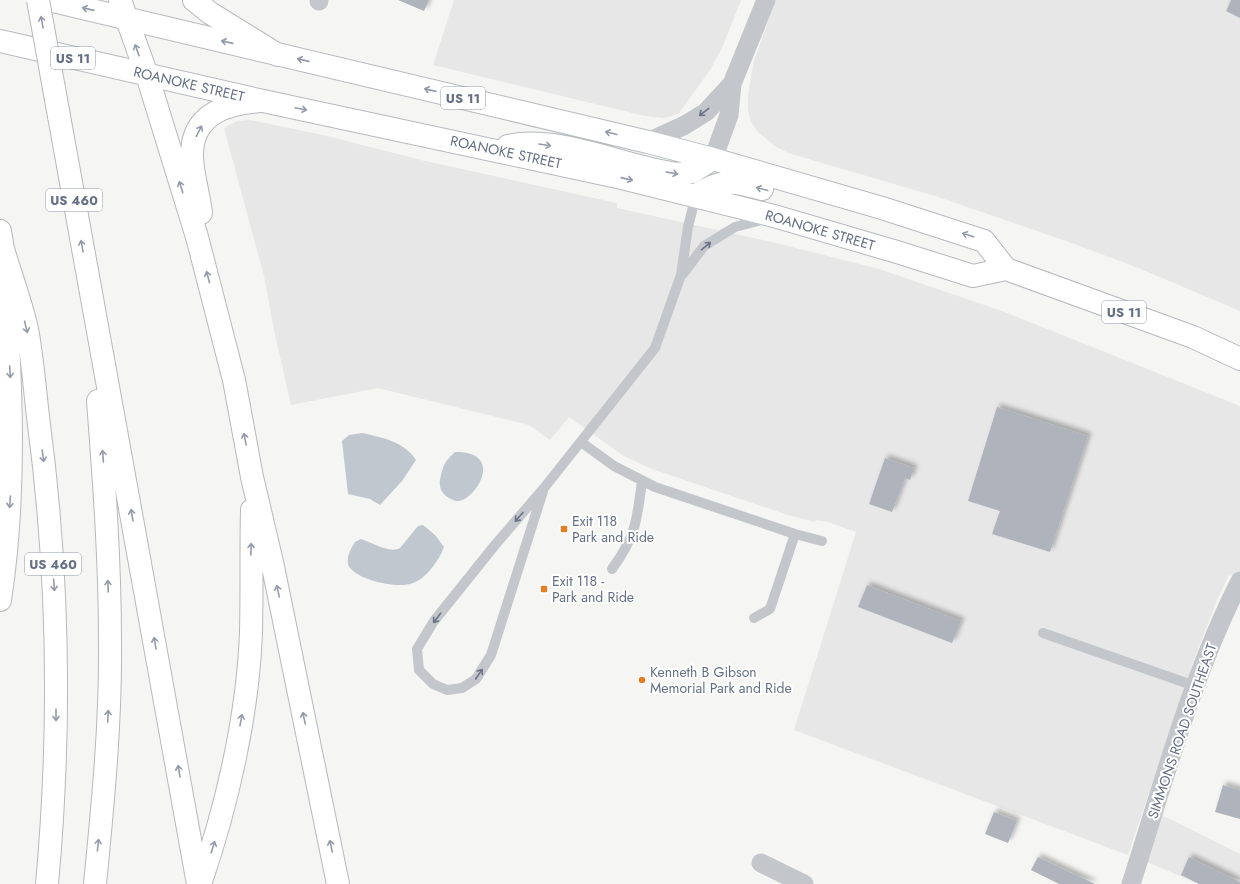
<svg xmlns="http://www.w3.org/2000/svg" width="1240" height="884" font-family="Jost,sans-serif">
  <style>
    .built { fill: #e6e7e6 }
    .water { fill: #c1c7cf }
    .building { fill: #afb3bb; filter: url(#shadow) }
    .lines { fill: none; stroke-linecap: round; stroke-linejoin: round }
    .primary-casing { stroke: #b6b9be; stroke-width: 24 }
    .highway-casing { stroke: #b6b8bc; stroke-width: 24 }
    .lane { stroke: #c3c6ca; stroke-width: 10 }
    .street { stroke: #c3c6ca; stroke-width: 19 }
    .primary { stroke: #fff; stroke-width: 22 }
    .highway { stroke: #fff; stroke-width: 22 }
    .highway-bridge-casing { stroke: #b6b8bc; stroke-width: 24; stroke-linecap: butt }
    .highway-bridge { stroke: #fff; stroke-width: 22 }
    .oneway { stroke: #939aa9 }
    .oneway2 { stroke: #6a7388 }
    .poi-dot { fill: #e38026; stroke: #fff; stroke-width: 1.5 }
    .labels { text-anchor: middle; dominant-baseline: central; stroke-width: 4; stroke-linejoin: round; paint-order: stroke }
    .shield { fill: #fff; stroke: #939aa9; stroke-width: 1 }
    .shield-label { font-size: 13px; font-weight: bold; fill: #656f84 }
    .street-label { font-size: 14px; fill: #656f84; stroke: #fff }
    .poi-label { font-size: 14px; fill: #656f84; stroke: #fff; text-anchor: start }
  </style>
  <defs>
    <filter id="shadow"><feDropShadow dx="3.5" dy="-3.5" stdDeviation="2" flood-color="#0004"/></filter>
  </defs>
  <rect width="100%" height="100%" fill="#f5f6f3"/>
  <path class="built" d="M454,0H741L722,48L710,70L679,113L673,116L663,118L645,116L433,65Z
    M776,0H1240V311L1141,269L1069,242L935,196L788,153L775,146L758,132L751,122L748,110V94L754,60Z
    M250,120L323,135L425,161L617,203V208L768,241L879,269L1002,311L1240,406V579L1229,575L1217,600L1195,657L1128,855L794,730L856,532L828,522L816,520L815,522L788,515L652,469L624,456L569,417L550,440L529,425L378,388L291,405L274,330L264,276L224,128L237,121Z
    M1162,815L1240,854V884H1199L1147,862Z"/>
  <path class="water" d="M362,433C381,437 405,442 416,460L402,481L380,505L370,499L348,494L342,441L349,435Z
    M455,452C507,451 474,503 457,501C454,501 449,498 446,496C441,492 439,487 440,480C443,466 444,462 455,452Z
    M423,525L435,535L444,547C440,559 426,579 413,583C398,589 361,581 350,568C344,561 351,548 355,542L361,539C372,542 389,554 400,548L418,526Z"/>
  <path class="building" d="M398,0H429L424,11Z
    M1231,0H1240V18L1226,11Z
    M997,407L1088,436L1050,552L992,534L1000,511L968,501Z
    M885,458L914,468L910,480L905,478L892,512L869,504Z
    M867,585L961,621L952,643L858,607Z
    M1223,785L1240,790V819L1215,812Z
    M994,812L1017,821L1008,843L985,834Z
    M1038,857L1095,884H1059L1031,870Z
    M1189,857L1240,882V884H1199L1181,875Z"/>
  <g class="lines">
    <defs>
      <path id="primary" d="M49,0L648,142L713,159L882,208L984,241L1006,269L1193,337L1240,359
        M0,41L263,101L622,178L774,216L897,252L973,276L1006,269
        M508,146C557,134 627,168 678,174L692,172L713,159
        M696,195C724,178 732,181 762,189"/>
      <path id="highway" d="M120,0L147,75L197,237L234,380L252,477L272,562L338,884
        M194,0L210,13L278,55
        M59,116L198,884
        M201,213C199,194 192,174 192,155C192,113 228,103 263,101
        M0,231L3,249C10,367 18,483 0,600
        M3,249C11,276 21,302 27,329C33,361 35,393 39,425C59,577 61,731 47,884
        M95,884C103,803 111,721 110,640C110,560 104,480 98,401
        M200,884C227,806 248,715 251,632C252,591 251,550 252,510"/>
    </defs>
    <use href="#primary" class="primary-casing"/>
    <use href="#highway" class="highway-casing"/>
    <path class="lane" d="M683,274L704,246L735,227L765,219
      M581,442L614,466L655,487L795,534L822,541
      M544,488L491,655L476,679L462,688L447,690L433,684L419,670L417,649L434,621L495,545L544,488L655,348L681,275L688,227L696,195
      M612,569C636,536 637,520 642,481
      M754,618L770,609L795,534
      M1043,633L1195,686"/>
    <path class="street" d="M319,1V0
      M648,142L685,125L706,112L732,84
      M713,159L729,115L732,84L766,0
      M761,863L804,884
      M1131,884C1163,784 1192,675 1240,581"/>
    <use href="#primary" class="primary"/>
    <use href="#highway" class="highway"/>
    <defs>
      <path id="highway-bridge" d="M38,0L59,116"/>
    </defs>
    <use href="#highway-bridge" class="highway-bridge-casing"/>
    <use href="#highway-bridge" class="highway-bridge"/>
  </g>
  <defs><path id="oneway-shaft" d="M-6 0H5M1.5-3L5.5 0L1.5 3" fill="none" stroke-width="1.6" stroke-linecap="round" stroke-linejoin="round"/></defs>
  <g class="oneway">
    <use href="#oneway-shaft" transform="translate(88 9) rotate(-167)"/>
    <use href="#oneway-shaft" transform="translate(42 22) rotate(-100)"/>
    <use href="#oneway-shaft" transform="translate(227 42) rotate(-167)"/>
    <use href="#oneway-shaft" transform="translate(137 50) rotate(-110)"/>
    <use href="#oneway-shaft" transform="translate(303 60) rotate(-167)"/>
    <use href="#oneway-shaft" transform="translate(430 90) rotate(-167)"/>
    <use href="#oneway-shaft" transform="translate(301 109) rotate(12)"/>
    <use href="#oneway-shaft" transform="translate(199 131) rotate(-63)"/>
    <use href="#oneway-shaft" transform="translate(611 133) rotate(-166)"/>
    <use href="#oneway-shaft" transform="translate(545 145) rotate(9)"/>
    <use href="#oneway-shaft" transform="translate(672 173) rotate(10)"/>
    <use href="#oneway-shaft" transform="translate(627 179) rotate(13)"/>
    <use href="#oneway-shaft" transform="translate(181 187) rotate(-107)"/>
    <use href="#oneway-shaft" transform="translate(762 189) rotate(-165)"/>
    <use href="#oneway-shaft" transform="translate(968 235) rotate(-162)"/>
    <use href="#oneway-shaft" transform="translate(82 246) rotate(-100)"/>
    <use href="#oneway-shaft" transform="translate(208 277) rotate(-105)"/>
    <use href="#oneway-shaft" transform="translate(26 327) rotate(76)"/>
    <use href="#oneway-shaft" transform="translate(10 372) rotate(87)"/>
    <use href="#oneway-shaft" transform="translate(245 439) rotate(-101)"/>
    <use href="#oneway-shaft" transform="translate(43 456) rotate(82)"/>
    <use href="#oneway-shaft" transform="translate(103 456) rotate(-94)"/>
    <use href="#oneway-shaft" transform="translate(10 502) rotate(94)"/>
    <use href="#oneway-shaft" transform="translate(132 515) rotate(-100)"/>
    <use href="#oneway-shaft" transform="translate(251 549) rotate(-89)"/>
    <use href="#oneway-shaft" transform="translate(54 585) rotate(86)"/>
    <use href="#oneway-shaft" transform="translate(108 586) rotate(-92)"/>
    <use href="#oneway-shaft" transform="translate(278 591) rotate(-102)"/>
    <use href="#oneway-shaft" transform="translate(155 643) rotate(-100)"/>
    <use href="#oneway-shaft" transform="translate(56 715) rotate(90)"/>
    <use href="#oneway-shaft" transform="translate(108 716) rotate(-88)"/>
    <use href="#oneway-shaft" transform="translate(304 718) rotate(-102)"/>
    <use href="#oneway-shaft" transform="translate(241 720) rotate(-80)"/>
    <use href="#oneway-shaft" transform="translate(179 771) rotate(-100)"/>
    <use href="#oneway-shaft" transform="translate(98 845) rotate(-84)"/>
    <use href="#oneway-shaft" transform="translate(331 846) rotate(-102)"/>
    <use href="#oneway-shaft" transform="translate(213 847) rotate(-72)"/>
  </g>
  <g class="oneway2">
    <use href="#oneway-shaft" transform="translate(704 112) rotate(142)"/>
    <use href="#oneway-shaft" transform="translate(706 246) rotate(-39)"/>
    <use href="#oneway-shaft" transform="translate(519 517) rotate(131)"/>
    <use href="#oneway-shaft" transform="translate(437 618) rotate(127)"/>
    <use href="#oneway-shaft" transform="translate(479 674) rotate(-56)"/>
  </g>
  <g class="poi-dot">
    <rect x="560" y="525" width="8" height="8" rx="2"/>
    <rect x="540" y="585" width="8" height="8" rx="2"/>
    <circle cx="642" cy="680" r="4"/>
  </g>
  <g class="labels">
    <g class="shield">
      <rect x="51" y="47" width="44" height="22" rx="3"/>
      <rect x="441" y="87" width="44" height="22" rx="3"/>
      <rect x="46" y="189" width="56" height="22" rx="3"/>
      <rect x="1102" y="301" width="44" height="22" rx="3"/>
      <rect x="25" y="553" width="56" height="22" rx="3"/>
    </g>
    <g class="shield-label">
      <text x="73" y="58">US 11</text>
      <text x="463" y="98">US 11</text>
      <text x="74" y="200">US 460</text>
      <text x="1124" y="312">US 11</text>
      <text x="53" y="564">US 460</text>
    </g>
    <g class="street-label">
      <text transform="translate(189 84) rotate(13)">ROANOKE STREET</text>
      <text transform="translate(506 152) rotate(12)">ROANOKE STREET</text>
      <text transform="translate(820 230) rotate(16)">ROANOKE STREET</text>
      <text transform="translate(1182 731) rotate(-71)">SIMMONS ROAD SOUTHEAST</text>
    </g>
    <g class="poi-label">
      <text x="572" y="521">Exit 118<tspan x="572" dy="16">Park and Ride</tspan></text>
      <text x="552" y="581">Exit 118 -<tspan x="552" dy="16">Park and Ride</tspan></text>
      <text x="650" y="672">Kenneth B Gibson<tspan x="650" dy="16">Memorial Park and Ride</tspan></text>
    </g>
  </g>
</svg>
